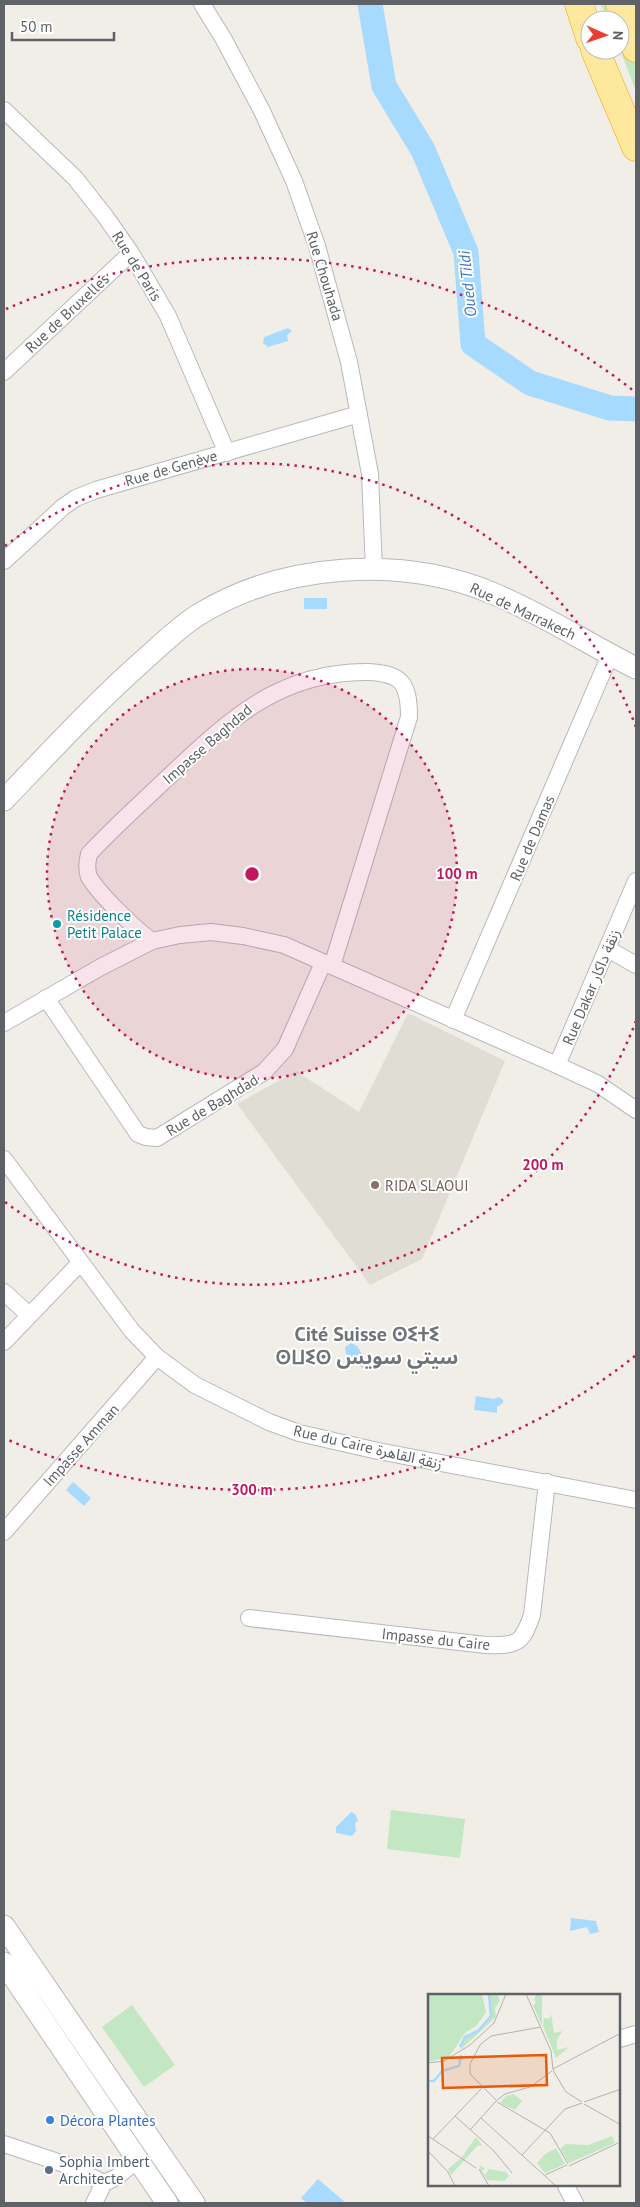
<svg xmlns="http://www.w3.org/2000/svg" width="640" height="2207" font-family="'PT Sans','Noto Sans Arabic','Noto Sans Tifinagh',sans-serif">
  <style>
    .education { fill: #e0ddd4 }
    .green { fill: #c3e7c3 }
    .water { fill: #a7daff }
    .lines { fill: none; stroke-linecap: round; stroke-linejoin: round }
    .river { stroke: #a7daff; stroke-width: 25 }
    .minor-casing { stroke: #b6b9bd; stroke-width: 18 }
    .tertiary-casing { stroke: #b6b9bd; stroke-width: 23 }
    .trunk-casing { stroke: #f6a600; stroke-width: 29 }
    .minor { stroke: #fff; stroke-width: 16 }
    .tertiary { stroke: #fff; stroke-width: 21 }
    .trunk { stroke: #fee89e; stroke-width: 28 }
    .ring { fill: none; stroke: #c2185b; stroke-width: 2.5; stroke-dasharray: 2.5 5 }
    .culture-dot { fill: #0f9aa8; stroke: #fff; stroke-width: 2 }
    .education-dot { fill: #8d6e63; stroke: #fff; stroke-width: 2 }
    .shop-dot { fill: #3f7fe0; stroke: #fff; stroke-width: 2 }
    .service-dot { fill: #5c6f8a; stroke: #fff; stroke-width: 2 }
    .labels { text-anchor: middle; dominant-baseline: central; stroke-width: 4; stroke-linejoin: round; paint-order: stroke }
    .street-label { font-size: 15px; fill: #5e6266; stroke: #fff }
    .culture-label { font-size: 15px; fill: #0d838f; stroke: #fff; text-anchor: start }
    .education-label { font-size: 15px; fill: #785e54; stroke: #fff; text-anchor: start }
    .shop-label { font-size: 15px; fill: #366cbe; stroke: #fff; text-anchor: start }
    .service-label { font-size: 15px; fill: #4e5e75; stroke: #fff; text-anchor: start }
    .water-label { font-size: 16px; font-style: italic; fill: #427ab3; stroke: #fff }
    .district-label { font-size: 20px; font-weight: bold; fill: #6f7478; stroke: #fff }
    .inset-river { fill: none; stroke: #a7daff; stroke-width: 2.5 }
    .inset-road { fill: none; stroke: #b2b2af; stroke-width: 1 }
    .view { fill: #e8590c; fill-opacity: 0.15; stroke: #e8590c; stroke-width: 2.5 }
    .inset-edge { fill: none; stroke: #5e6266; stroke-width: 2.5 }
    .centre { fill: #c2185b; stroke: #fff; stroke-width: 2.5 }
    .ring-label { font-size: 15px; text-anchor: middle; font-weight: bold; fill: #c2185b; stroke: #fff; stroke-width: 4; stroke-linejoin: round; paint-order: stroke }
  </style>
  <rect width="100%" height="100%" fill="#f0eee6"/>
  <path class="education" d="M408,1013L505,1061L422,1259L370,1285L237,1104L296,1071L359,1112Z"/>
  <path class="green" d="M601,4H636V91L620,50V20H608Z
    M391,1810L465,1819L460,1858L387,1849Z
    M132,2005L175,2065L144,2087L102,2027Z"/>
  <path class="water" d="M288,328L292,331L287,335L288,341L268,347L263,343L264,337L267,336Z
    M304,598H327V609H304Z
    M351,1343L357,1346L367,1362V1365L364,1369L346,1354L345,1347Z
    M476,1396L494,1399L499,1397L503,1400V1403L497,1407V1413L474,1410Z
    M73,1482L91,1498L84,1506L66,1490Z
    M351,1812L355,1814L358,1821L355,1823L356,1831L352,1836L336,1833V1827Z
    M571,1918L596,1921L599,1932L590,1934L587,1927L570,1931Z
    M318,2179L346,2203H307L301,2198Z"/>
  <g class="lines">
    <path class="river" d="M370,4L384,86L423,150L466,252L473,344L530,383L610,408L636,409"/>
    <defs>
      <path id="minor" d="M202,4L223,38L262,111L294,181L317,246L349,362L370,474L374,570
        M4,110L75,178L105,216L131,253L168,316L227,453
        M4,372L131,253
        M4,561L63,507L76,498L96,490L359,414
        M152,941C136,930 99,894 89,877C86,869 87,862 89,854C112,829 138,806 163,782C225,724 276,671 368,672C402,673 409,684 409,717L332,966
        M608,949L636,965
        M46,998L138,1134L146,1137L157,1138L264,1072L285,1049L323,963
        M453,1020L610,655
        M4,1023L99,968L152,941L180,935L211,932L243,936L284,945L557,1065L598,1084L636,1110
        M557,1065L636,881
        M4,1159L132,1331L157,1357L195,1385L269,1422L299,1433L378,1451L636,1500
        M4,1292L29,1315
        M4,1342L80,1263
        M4,1532L157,1357
        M249,1618L486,1645C517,1646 522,1644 532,1615L547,1482
        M619,2039L636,2034
        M4,2144L64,2164L104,2183L94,2203
        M104,2183L117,2177L137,2160
        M566,2186L575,2203"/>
      <path id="tertiary" d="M4,800C50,752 95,703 145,659C162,644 179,627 198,615C282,563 401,555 492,593C543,614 588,644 636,668
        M4,1926L194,2203
        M4,1963L167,2203"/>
      <path id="trunk" d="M579,4L590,38
        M620,4L636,48
        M595,50L636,147"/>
    </defs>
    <use href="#minor" class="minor-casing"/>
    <use href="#tertiary" class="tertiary-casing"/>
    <use href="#trunk" class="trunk-casing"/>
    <use href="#minor" class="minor"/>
    <use href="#tertiary" class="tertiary"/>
    <use href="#trunk" class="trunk"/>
  </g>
  <circle cx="252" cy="874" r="205" fill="#c2185b" fill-opacity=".12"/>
  <g class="ring">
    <circle cx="252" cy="874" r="205"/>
    <path d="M636 1021A411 411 0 0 1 5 1202M5 546A411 411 0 0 1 636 727"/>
    <path d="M635 1356A616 616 0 0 1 6 1439M6 309A616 616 0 0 1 635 392"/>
  </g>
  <circle class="culture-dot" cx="57" cy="924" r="5"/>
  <circle class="education-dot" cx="375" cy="1185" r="5"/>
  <circle class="shop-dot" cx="50" cy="2120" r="5"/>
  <circle class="service-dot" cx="49" cy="2170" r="5"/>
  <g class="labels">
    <g class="street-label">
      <text transform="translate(137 266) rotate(58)">Rue de Paris</text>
      <text transform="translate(325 276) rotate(73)">Rue Chouhada</text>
      <text transform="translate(67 313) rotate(-43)">Rue de Bruxelles</text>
      <text transform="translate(171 468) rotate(-16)">Rue de Genève</text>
      <text transform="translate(523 611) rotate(25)">Rue de Marrakech</text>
      <text transform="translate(207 744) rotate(-41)">Impasse Baghdad</text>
      <text transform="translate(532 838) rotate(-67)">Rue de Damas</text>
      <text transform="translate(591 987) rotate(-67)">Rue Dakar زنقة داكار</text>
      <text transform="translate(212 1105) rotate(-31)">Rue de Baghdad</text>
      <text transform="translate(81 1445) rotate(-48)">Impasse Amman</text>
      <text transform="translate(368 1447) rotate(13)">Rue du Caire زنقة القاهرة</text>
      <text transform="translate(436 1639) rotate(6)">Impasse du Caire</text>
    </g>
    <g class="culture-label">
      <text x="67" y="915">Résidence<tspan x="67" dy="17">Petit Palace</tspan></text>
    </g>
    <g class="education-label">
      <text x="385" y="1185">RIDA SLAOUI</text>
    </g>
    <g class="shop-label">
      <text x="60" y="2120">Décora Plantes</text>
    </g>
    <g class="service-label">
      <text x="59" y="2161">Sophia Imbert<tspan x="59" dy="17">Architecte</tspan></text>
    </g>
    <g class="water-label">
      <text transform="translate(467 284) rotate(-96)">Oued Tildi</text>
    </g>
    <g class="district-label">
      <text x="367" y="1334">Cité Suisse ⵙⵉⵜⵉ<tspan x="367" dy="23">ⵙⵡⵉⵙ سيتي سويس</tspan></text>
    </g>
  </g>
  <g transform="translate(428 1994)">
    <rect width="192" height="192" fill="#f0eee6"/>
    <path d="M0,0H54L58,18L49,31L37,39L21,63L0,68ZM61,0H69L72,7L67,14L68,23L32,56L39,41L50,38L64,23ZM109,0H114V32L105,11L108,9L106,5ZM123,20L126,39L134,37L129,46V56L141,53L128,64L115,32L116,24L121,25ZM86,100L94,107L87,116L72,109L78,102ZM184,142L187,149L141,169L132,155L138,150L160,151ZM48,143L55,152L50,151L23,181L20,175L34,163ZM128,154L137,170L117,179L109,169L116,161ZM52,173L53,172L57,175L54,177L57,181L61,175L78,178L81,182L76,187L59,186L52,175Z" fill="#c3e7c3"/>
    <path class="inset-river" d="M32,53L37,43L50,37L63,22L61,0M0,87H6L14,77L31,72L33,61"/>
    <path class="inset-road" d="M98,0L123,57L125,75M0,69L16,67L42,51L66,29L78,0M126,78L125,75L193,39M126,78L138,98L154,108M68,106L42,80V70L52,51L63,42L113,33M69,106L77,100L102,93L124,77M69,108L122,139L140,170M156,108L193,95M156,110L193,131M27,122L66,157L84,179M53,124L128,192M42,136L69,106M0,142L48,174M5,145L54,94M0,157L20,178L27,192M94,161L137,115L154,109M141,172L190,149M51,175L61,192M117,181L139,171"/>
    <path class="view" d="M118,61L119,91L15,94L14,64Z"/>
    <rect width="192" height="192" class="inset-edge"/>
  </g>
  <circle cx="252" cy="874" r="8" class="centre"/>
  <g class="ring-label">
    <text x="457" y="879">100 m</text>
    <text x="543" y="1170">200 m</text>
    <text x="252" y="1495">300 m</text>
  </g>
  <rect width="640" height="2207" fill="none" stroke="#5e6266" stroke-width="10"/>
  <g transform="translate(605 35) rotate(92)"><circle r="24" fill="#ffffff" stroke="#bfc0c2"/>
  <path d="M0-4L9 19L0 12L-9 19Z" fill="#ea3e32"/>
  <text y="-8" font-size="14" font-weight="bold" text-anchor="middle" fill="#5e6266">N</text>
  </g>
  <path d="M12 32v8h102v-8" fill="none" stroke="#5e6266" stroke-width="2.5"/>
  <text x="20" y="32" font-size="15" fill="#5e6266" stroke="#ffffff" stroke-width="4" paint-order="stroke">50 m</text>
</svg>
